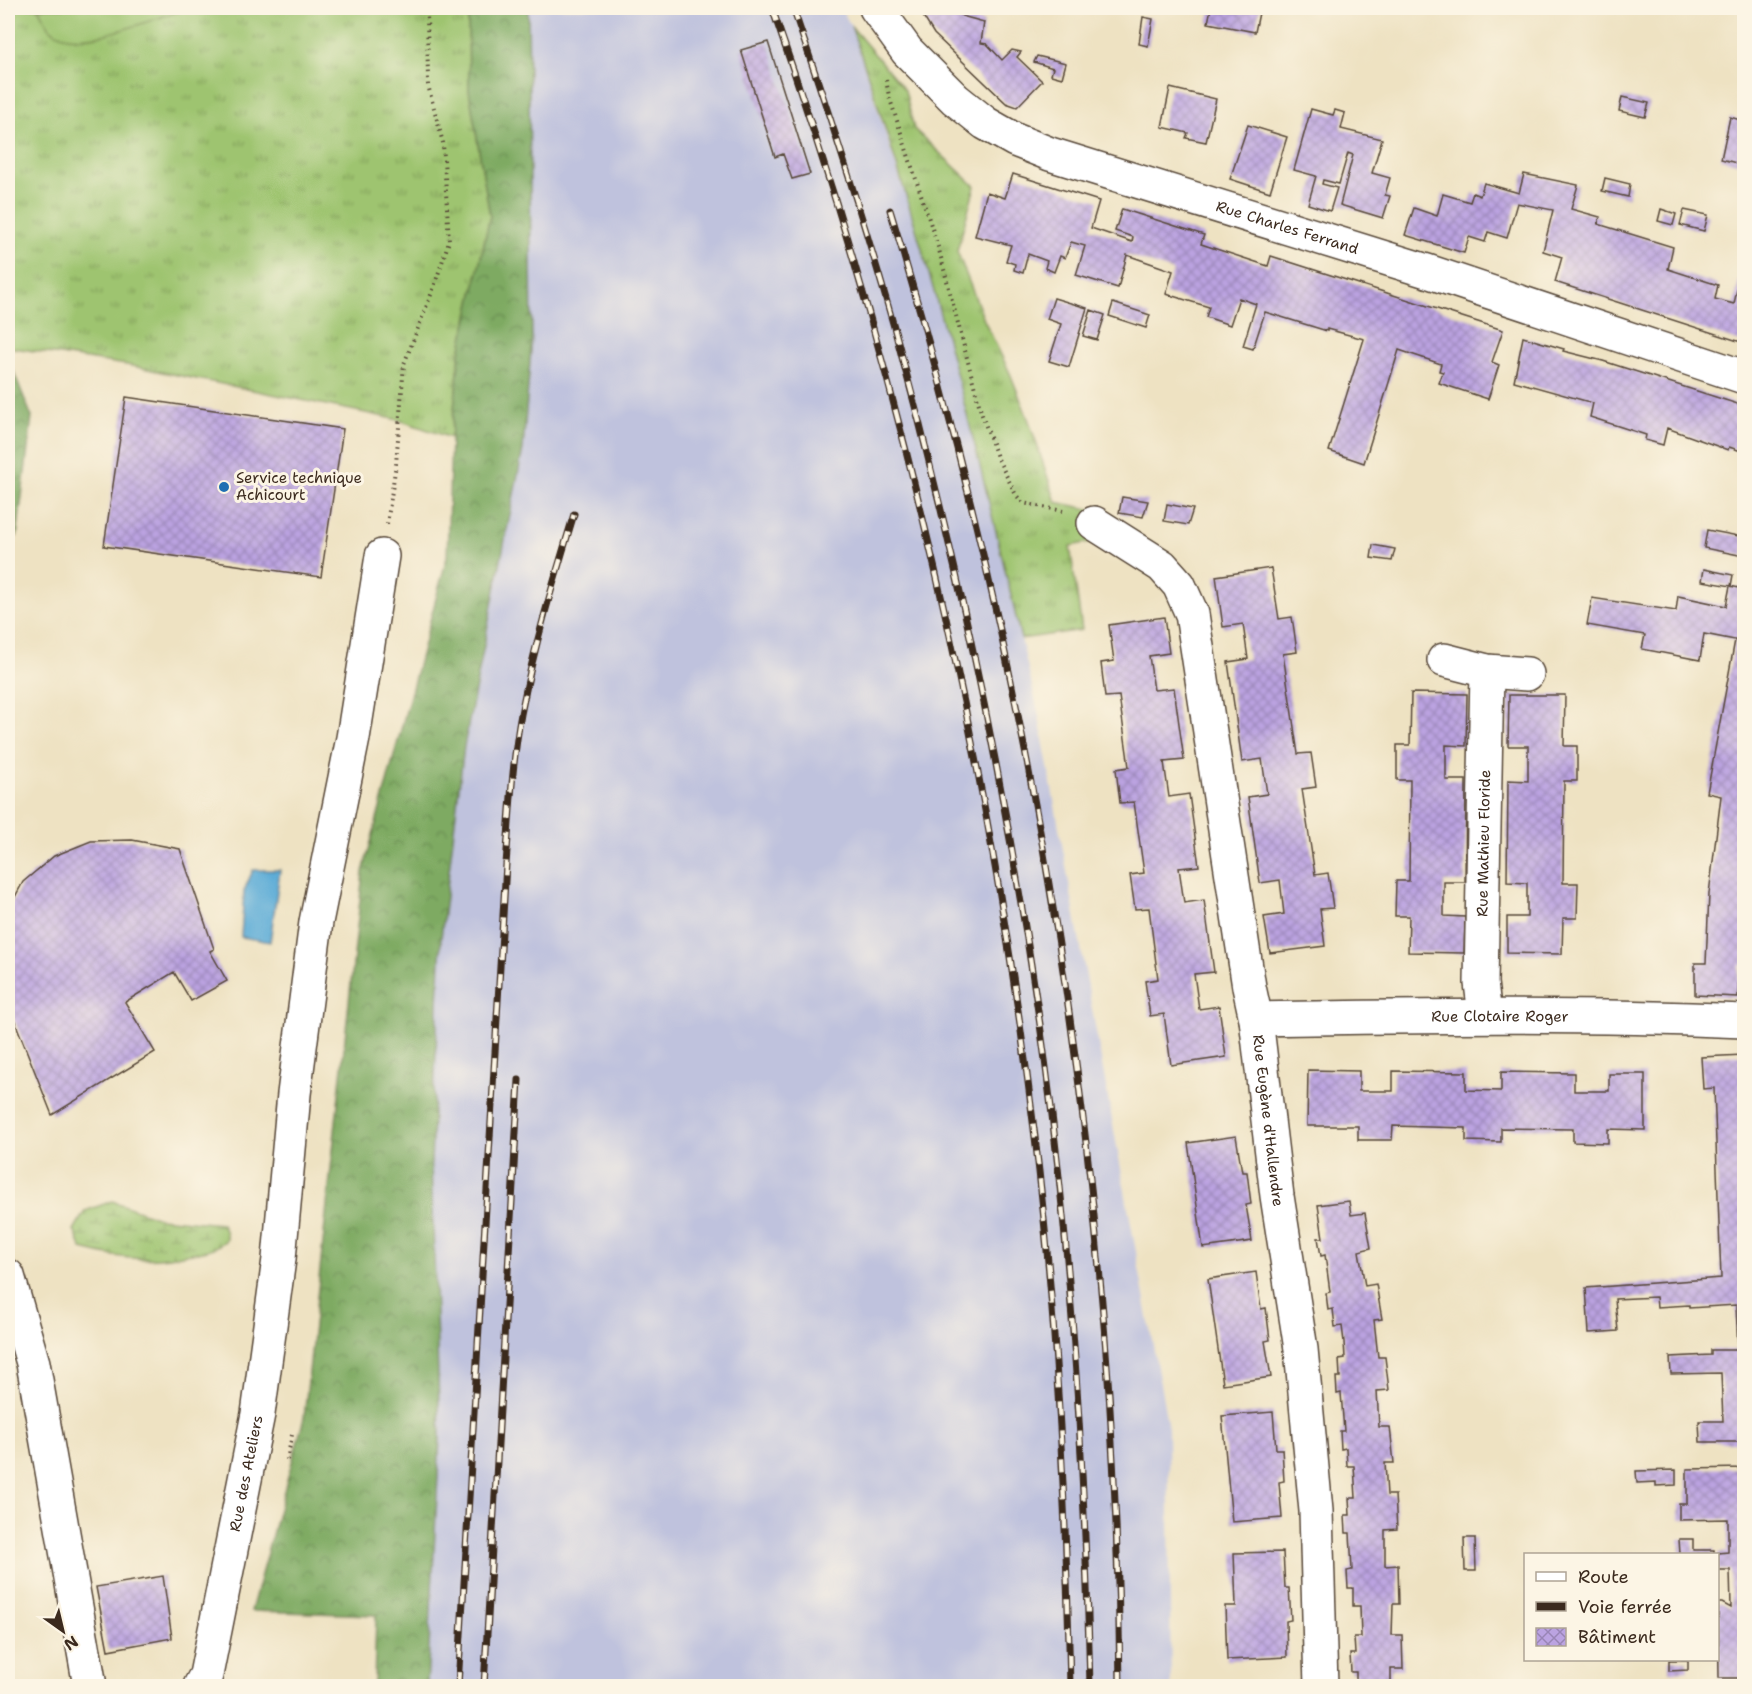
<svg xmlns="http://www.w3.org/2000/svg" width="1752" height="1694" font-family="'Shantell Sans',sans-serif">
  <style>
    .railway { fill: #bfc2dd }
    .grass { fill: url(#grass-tufts); stroke: #6c7746; stroke-width: 1.5 }
    .forest { fill: url(#forest-crowns); stroke: #5c6a40; stroke-width: 1.5 }
    .wetland { fill: url(#wetland-marsh); stroke: #6c7746; stroke-width: 1.5 }
    .pitch { fill: #9ec46f; stroke: #6c7746; stroke-width: 1.5 }
    .water { fill: #5cacd7; stroke: #4c6b7a; stroke-width: 1.5 }
    .building { fill: url(#building-cross-hatch) }
    .lines { fill: none; stroke-linecap: round; stroke-linejoin: round }
    .minor-casing { stroke: #564637; stroke-width: 36 }
    .path { stroke: #564637; stroke-width: 4; stroke-dasharray: 1.5 4.5; stroke-linecap: butt }
    .minor { stroke: #fff; stroke-width: 33 }
    .rail-casing { stroke: #3b2a1e; stroke-width: 7 }
    .rail { stroke: #fcf5e5; stroke-width: 4.5; stroke-dasharray: 14; stroke-linecap: butt }
    .poi-dot { fill: #1f6fb2; stroke: #fcf5e5; stroke-width: 2 }
    .labels { text-anchor: middle; dominant-baseline: central; stroke-width: 6; stroke-linejoin: round; paint-order: stroke }
    .street-label { font-size: 15px; fill: #3b2a1e; stroke: #fcf5e5 }
    .poi-label { font-size: 15px; fill: #3b2a1e; stroke: #fcf5e5; text-anchor: start }
  </style>
  <defs>
    <pattern id="grass-tufts" width="24" height="20" patternUnits="userSpaceOnUse" patternTransform="scale(1.5)"><rect width="24" height="20" fill="#9ec46f"/><path d="M3 7l-1-3M5 7V3M7 7l1-3M15 17l-1-3M17 17v-4M19 17l1-3" fill="none" stroke="#829f5b"/></pattern>
    <pattern id="forest-crowns" width="20" height="18" patternUnits="userSpaceOnUse" patternTransform="scale(1.5)"><rect width="20" height="18" fill="#7eaa62"/><path d="M2 6a3 3 0 1 1 6 0M12 15a3 3 0 1 1 6 0" fill="none" stroke="#688b50"/></pattern>
    <pattern id="wetland-marsh" width="20" height="14" patternUnits="userSpaceOnUse" patternTransform="scale(1.5)"><rect width="20" height="14" fill="#9ec46f"/><path d="M1 5h8M5 5V1M11 12h8M15 12V8" fill="none" stroke="#829f5b"/></pattern>
    <pattern id="building-cross-hatch" width="8" height="8" patternUnits="userSpaceOnUse" patternTransform="scale(1.5)"><rect width="8" height="8" fill="#bba3e1"/><path d="M0 0l8 8M0 8l8-8" fill="none" stroke="#9985b6"/></pattern>
  </defs>
  <rect width="100%" height="100%" fill="#fcf5e5"/>
  <filter id="ink" filterUnits="userSpaceOnUse"><feTurbulence type="fractalNoise" baseFrequency=".0167" numOctaves="2"/><feDisplacementMap in="SourceGraphic" scale="12" xChannelSelector="R" yChannelSelector="G"/><feConvolveMatrix kernelMatrix="1 2 1 2 8 2 1 2 1" color-interpolation-filters="sRGB"/></filter>
  <filter id="wash" filterUnits="userSpaceOnUse"><feTurbulence type="fractalNoise" baseFrequency=".008" numOctaves="4" result="noise"/><feDisplacementMap in="SourceGraphic" scale="24" xChannelSelector="R" yChannelSelector="G"/><feGaussianBlur stdDeviation="1.35" result="paint"/><feColorMatrix in="noise" values="0 0 0 0 0 0 0 0 0 0 0 0 0 0 0 0 0 1.4 0 .05"/><feComposite in="paint" operator="in"/></filter>
  <g filter="url(#wash)">
    <rect width="100%" height="100%" fill="#eee2c2"/>
    <path class="railway" d="M528,8H841L851,26L925,257L980,461L1038,712L1168,1428L1171,1686H427L440,1437L431,1162L441,938L464,746L523,449L532,337Z"/>
    <path class="grass" d="M8,8H468L469,90L490,216L460,353L451,438L399,420L351,410L127,365L8,347Z
      M851,26L905,90L914,129L975,186L957,251L984,320L1010,373L1029,421L1056,502L1094,510L1096,541L1070,546L1082,630L1021,639C974,432 921,226 851,26Z"/>
    <path class="forest" d="M468,8H528L532,337L523,449L464,746L441,938L431,1162L440,1437L427,1686H374L376,1615L251,1611L304,1418L363,872L447,557L451,438L460,353L490,216L469,90Z
      M8,358L32,417L17,536L8,534Z"/>
    <path class="wetland" d="M112,1201L159,1218L222,1224L226,1233V1240C216,1249 206,1251 192,1253C150,1262 124,1260 82,1249L74,1230L85,1211Z"/>
    <path class="pitch" d="M38,8H193C160,13 77,57 50,28C45,22 42,14 38,8Z"/>
    <path class="water" d="M253,870H280L270,942L241,937L244,891Z"/>
    <g id="blocks">
      <path class="building" d="M918,8H956L962,16L984,22L981,43L987,44L1002,60L1012,50L1021,52L1017,57L1042,81L1017,107L1006,103L934,34Z
        M1211,8H1260L1255,32L1208,23Z
        M1143,17L1153,19L1148,46L1139,44Z
        M768,42L810,174L792,179L783,154L775,157L741,50Z
        M1037,56L1066,63L1062,78L1051,75L1053,68L1034,62Z
        M1170,88L1216,99L1206,142L1186,138L1188,133L1162,127Z
        M1622,97L1649,103L1645,117L1619,111Z
        M1311,109L1333,115L1335,110L1345,113L1341,129L1382,139L1372,173L1390,178L1385,195L1390,196L1383,218L1340,205L1353,155L1348,153L1339,184L1323,180L1322,184L1337,188L1330,211L1308,204L1316,176L1294,170Z
        M1730,117L1744,121V165L1721,159Z
        M1248,125L1287,137L1270,192L1230,179Z
        M1013,174L1099,201L1091,228L1132,242L1133,237L1115,231L1122,209L1204,235L1201,244L1268,266L1271,256L1503,330L1492,362L1499,365L1488,399L1439,383L1443,372L1439,371L1441,364L1399,350L1364,463L1329,451L1364,339L1327,329V331L1265,312L1253,349L1243,346L1256,304L1239,298L1230,325L1206,317L1209,307L1166,294L1173,271L1127,255L1118,288L1076,275L1085,246L1071,242L1065,258L1060,256L1054,272L1045,268L1047,261L1028,254L1023,273L1014,270L1015,264L1006,261L1011,245L975,236L987,192L1005,198Z
        M1524,174L1578,185L1571,209L1600,217L1598,224L1673,247L1668,269L1718,285L1715,299L1734,304L1744,256V343L1555,282L1562,257L1543,251L1553,210L1517,203L1507,238L1488,232L1485,242L1469,237L1464,253L1405,235L1414,208L1437,216L1443,194L1470,202L1473,193L1480,196L1484,183L1519,193Z
        M1605,178L1630,184L1628,197L1602,191Z
        M1661,209L1676,214L1673,225L1658,221Z
        M1684,210L1708,215L1704,231L1680,225Z
        M1054,298L1087,308L1069,367L1049,361L1061,324L1047,319Z
        M1113,303L1150,315L1146,328L1109,316Z
        M1091,310L1105,315L1097,340L1083,336Z
        M1523,337L1564,349L1563,351L1603,361L1744,406V452L1729,447L1728,450L1667,428L1663,445L1645,440L1646,435L1590,417L1593,403L1514,381Z
        M126,397L343,429L321,577L104,546Z
        M1122,497L1148,501L1143,517L1119,513Z
        M1167,504L1193,509L1188,525L1164,521Z
        M1707,530L1744,537V556L1704,548Z
        M1373,545L1395,549L1392,561L1371,558Z
        M1271,568L1279,619L1292,617L1294,630L1297,652L1283,654L1298,754L1311,753L1316,787L1302,789L1315,875L1328,873L1333,908L1320,909L1325,946L1270,953L1264,917L1284,914L1280,880L1260,883L1248,797L1267,794L1262,759L1242,762L1228,662L1248,659L1243,624L1223,627L1216,576Z
        M1704,569L1733,575L1731,586L1702,581Z
        M1730,586L1744,589V965H1739L1738,997L1695,995V963H1706L1709,894L1721,796L1707,793L1735,640L1704,634L1700,660L1642,649L1645,635L1587,625L1592,598L1676,611L1678,596L1726,606Z
        M1164,617L1169,653L1149,656L1154,690L1174,688L1184,760L1164,762L1169,797L1189,794L1199,866L1179,868L1184,903L1204,900L1214,972L1194,974L1199,1009L1219,1006L1226,1057L1171,1065L1164,1014L1150,1016L1145,981L1158,979L1149,908L1135,909L1130,875L1144,873L1134,802L1120,803L1116,769L1129,767L1119,696L1105,697L1101,663L1114,661L1109,625Z
        M1411,693L1467,694L1466,746L1446,745V780H1466L1465,882H1444V916L1465,917L1464,953L1408,952L1409,916H1395L1396,881H1409L1410,780H1397V745H1410Z
        M1509,695H1565L1564,746H1577V781H1564L1563,883H1578L1577,918H1563L1562,954L1507,953V917H1527V883L1507,882L1508,780L1528,781V746H1508Z
        M132,840L180,849L214,949L210,951L227,981L191,1001L174,972L125,1002L155,1052L52,1115L8,1004V910L23,882L54,856L91,841Z
        M1744,1055V1468H1743L1741,1442H1700L1699,1421H1723L1721,1373L1671,1374L1670,1357L1711,1355V1350H1738L1736,1305L1689,1308V1305L1657,1307L1656,1297L1615,1299L1618,1331L1589,1333L1586,1288L1721,1278L1714,1088L1703,1089L1701,1057Z
        M1308,1070L1359,1071V1091H1393V1071L1466,1072V1090L1501,1091V1072L1574,1073V1091H1609V1074H1645V1130L1608,1129V1143L1573,1142V1129L1501,1128V1142L1466,1141V1128L1393,1126L1392,1140H1358V1126H1307Z
        M1236,1136L1242,1172H1247L1251,1204L1246,1205L1252,1241L1203,1248L1188,1143Z
        M1349,1201L1351,1215L1365,1213L1371,1248L1359,1251L1365,1286L1376,1284L1382,1319L1374,1320L1378,1357H1385L1389,1390L1377,1391L1379,1427H1390L1394,1463H1385L1387,1495H1395L1397,1529L1385,1530V1566L1398,1565L1399,1604H1393L1392,1635H1402L1403,1669H1391V1686H1356V1672H1351L1350,1654H1355L1354,1637H1361L1360,1606H1353V1588H1348L1347,1571L1352,1570L1350,1533H1346L1345,1515H1350L1349,1498H1356L1354,1466H1347L1346,1448L1341,1449L1340,1431H1344L1341,1393L1337,1394L1336,1377H1340L1339,1359L1345,1358L1344,1342L1342,1326L1335,1327L1333,1309L1328,1310L1326,1293L1330,1292L1325,1255L1321,1256L1318,1238H1323L1318,1205Z
        M1256,1272L1261,1309L1266,1308L1270,1340L1265,1341L1271,1377L1223,1384L1208,1279Z
        M1273,1412L1276,1449H1282L1284,1481L1279,1482L1282,1518L1232,1522L1222,1416Z
        M1744,1468V1678H1719L1718,1603H1722L1731,1608L1730,1570H1718V1553L1728,1552V1519L1679,1520V1504H1687V1469Z
        M1676,1470V1485L1656,1486V1482L1637,1483L1636,1471Z
        M1464,1538H1475L1476,1571H1465Z
        M1679,1539H1693V1550H1714V1554H1680Z
        M1283,1552L1285,1588H1289L1291,1620L1286,1621L1287,1657L1227,1660L1225,1606H1236L1234,1553Z
        M163,1576L172,1638L108,1650L96,1587Z
        M1669,1660H1688V1670L1669,1671Z"/>
    </g>
  </g>
  <g filter="url(#ink)">
    <use href="#blocks" fill-opacity="0" stroke="#564637" stroke-width="1.5"/>
    <g class="lines">
      <defs>
        <g id="minor">
          <path id="s1" d="M876,8L907,51L955,99L985,123L1015,140L1050,154L1427,271L1744,377"/>
          <path id="s2" d="M1094,523L1162,566L1179,585L1192,614L1249,987L1256,1019L1277,1196L1301,1349L1316,1511L1321,1686"/>
          <path d="M1444,660L1487,671L1527,674"/>
          <path id="s3" d="M1485,1015L1481,983L1487,671"/>
          <path id="s4" d="M1256,1019C1419,1016 1582,1014 1744,1021"/>
          <path d="M8,1276L33,1363L90,1686"/>
          <path id="s5" d="M200,1686L206,1675L258,1414L279,1259L294,1094L316,922L353,738L382,556"/>
        </g>
      </defs>
      <use href="#minor" class="minor-casing"/>
      <path class="path" d="M85,8L92,11L108,8
        M886,80L889,96L939,250L981,412L997,457L1016,495L1023,503L1063,511
        M387,524L396,464L404,364L434,287L449,241L443,143L428,85L427,8
        M287,1460L292,1435"/>
      <use href="#minor" class="minor"/>
      <defs>
        <path id="rail" d="M772,8C900,373 988,752 1035,1137C1057,1319 1066,1503 1070,1686
          M793,8C829,113 864,220 894,327C960,568 1011,813 1045,1060C1073,1268 1085,1477 1090,1686
          M890,210C1036,687 1116,1187 1120,1686
          M458,1686L506,864C510,814 512,763 521,714C534,646 554,580 574,514
          M484,1686L519,1080"/>
      </defs>
      <use href="#rail" class="rail-casing"/>
      <use href="#rail" class="rail"/>
    </g>
  </g>
  <circle class="poi-dot" cx="224" cy="487" r="6"/>
  <g class="labels">
    <g class="street-label">
      <text stroke="none"><textPath href="#s1" startOffset="480">Rue Charles Ferrand</textPath></text>
      <text stroke="none"><textPath href="#s3" startOffset="172">Rue Mathieu Floride</textPath></text>
      <text stroke="none"><textPath href="#s4" startOffset="244">Rue Clotaire Roger</textPath></text>
      <text stroke="none"><textPath href="#s2" startOffset="650">Rue Eugène d'Hallendre</textPath></text>
      <text stroke="none"><textPath href="#s5" startOffset="218">Rue des Ateliers</textPath></text>
    </g>
    <g class="poi-label">
      <text x="236" y="478">Service technique<tspan x="236" dy="17">Achicourt</tspan></text>
    </g>
  </g>
  <rect width="1752" height="1694" fill="none" stroke="#fcf5e5" stroke-width="30"/>
  <rect x="1524" y="1553" width="195" height="108" fill="#fcf5e5" stroke="#afa495" stroke-width="1.5"/>
  <rect x="1536" y="1572" width="30" height="9" fill="#ffffff" stroke="#afa495" stroke-width="1.5"/>
  <text x="1578" y="1583" font-size="18" fill="#3b2a1e">Route</text>
  <rect x="1536" y="1602" width="30" height="9" fill="#3b2a1e" stroke="#afa495" stroke-width="1.5"/>
  <text x="1578" y="1613" font-size="18" fill="#3b2a1e">Voie ferrée</text>
  <rect x="1536" y="1628" width="30" height="18" fill="url(#building-cross-hatch)" stroke="#afa495" stroke-width="1.5"/>
  <text x="1578" y="1643" font-size="18" fill="#3b2a1e">Bâtiment</text>
  <g transform="translate(63 1631) rotate(146)" stroke="#fcf5e5" stroke-width="4.5" paint-order="stroke">
  <path d="M0-4.5L10 22L0 15L-10 22Z" fill="#3b2a1e"/>
  <text y="-9" font-size="16" font-weight="bold" text-anchor="middle" fill="#3b2a1e">N</text>
  </g>
</svg>
